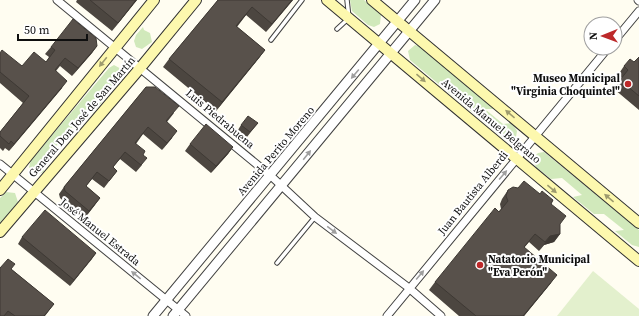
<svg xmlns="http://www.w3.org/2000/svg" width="639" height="316" font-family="'Source Serif 4',serif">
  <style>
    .green { fill: #d1e9bb }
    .pitch { fill: #e3f0cd }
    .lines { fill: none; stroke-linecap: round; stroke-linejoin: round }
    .service-casing { stroke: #424242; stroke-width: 5.5 }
    .minor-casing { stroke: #424242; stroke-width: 9 }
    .tertiary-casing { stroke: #424242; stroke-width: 11 }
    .secondary-casing { stroke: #313131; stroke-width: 12 }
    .service { stroke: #fff; stroke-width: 3.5 }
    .minor { stroke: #fff; stroke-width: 7 }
    .tertiary { stroke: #fff; stroke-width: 9 }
    .secondary { stroke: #fdf8ae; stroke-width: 10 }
    .wall { fill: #4c4640 }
    .shaded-wall { fill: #3e3934 }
    .building { fill: #58514b; stroke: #3e3934 }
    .oneway { fill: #9e9b6e }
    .oneway2 { fill: #9f9f9f }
    .poi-dot { fill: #bd292a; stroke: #fff; stroke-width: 1.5 }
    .labels { text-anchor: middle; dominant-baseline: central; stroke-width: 4; stroke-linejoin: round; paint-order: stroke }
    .poi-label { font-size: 11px; font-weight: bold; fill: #0f0f0f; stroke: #fff; text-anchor: end }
    .street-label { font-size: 11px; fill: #0f0f0f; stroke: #fff }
  </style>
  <rect width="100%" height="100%" fill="#fffdf1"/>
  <path class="green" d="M350,0H364L381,15L380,24L374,27L368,25L352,11Z
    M143,27L144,30L150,33L152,42L142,49L136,47L134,41L136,35Z
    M415,45L421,47L494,109H485L503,124L512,123L517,131L516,137L510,140L504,139L410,60L408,51Z
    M114,65L123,70L121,79L93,113L90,106L42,163L44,172L38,174L32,172L29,167L31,160L109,68Z
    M544,152L639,230V247L632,245L615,231L624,230L604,214H594L573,197L582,195L562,178L551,179L536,167L533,158L538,153Z
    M6,192L15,193L18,202L0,224V198Z"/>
  <path class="pitch" d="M593,271L639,309V316H557Z"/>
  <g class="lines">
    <defs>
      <path id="service" d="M337,29L349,18L347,0
        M271,40L302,0
        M277,263L315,217"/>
      <path id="minor" d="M57,0L271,176L315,217L409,288L441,316
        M638,0L639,1
        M615,40L639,11
        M0,164L186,316
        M387,316L608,48"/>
      <path id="tertiary" d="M153,316L415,0
        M173,316L435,0"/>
      <path id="secondary" d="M327,0L639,261
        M372,0L639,223
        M0,190L154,0
        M0,232L141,67L196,0"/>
    </defs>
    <use href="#service" class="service-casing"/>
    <use href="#minor" class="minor-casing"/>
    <use href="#tertiary" class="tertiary-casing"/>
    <use href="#secondary" class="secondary-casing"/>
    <use href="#service" class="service"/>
    <use href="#minor" class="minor"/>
    <use href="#tertiary" class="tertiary"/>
    <use href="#secondary" class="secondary"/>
  </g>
  <path class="wall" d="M77,0H137L112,31L76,2Z
    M218,0H293L266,32L246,15L237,27L265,50L259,58L216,111L163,67L169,59Z
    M97,46L92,53L72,76L60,66L56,71L62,88L9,151L5,148L3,151L0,148V132L23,103L0,83V53L22,66L46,62L49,57L45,54L51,47Z
    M639,57V110L614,89L622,78L618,75L624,66L634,62Z
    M146,87L174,113L167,122L172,138L162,150L143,134L136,144L143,155L142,165L136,172L120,159L113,167L117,171L104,188L92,179L86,186L100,198L84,219L60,198L59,194L64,187Z
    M258,123L247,137L238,130L241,125Z
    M190,144L233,147L228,154L211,173L185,151Z
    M508,190L540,194L553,200L551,204L560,225V234L554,242L544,245L539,251L529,242L524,248L551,283L524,316H459L429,290L435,282L501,209L500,204L502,199Z
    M22,237L96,253L70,286L18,244Z
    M11,269L54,304L45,316H0Z"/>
  <path class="shaded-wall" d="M136,0H137L112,31L118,23Z
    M292,0H293L266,32L272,24Z
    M252,7L246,15L230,34L236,26Z
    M97,46L92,53L72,76L78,68Z
    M265,50L259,58L216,111L222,102Z
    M67,81L62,88L9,151L14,144Z
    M177,131L172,138L162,150L167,143Z
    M233,147L228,154L211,173L216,166Z
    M100,198L95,205L84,219L89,211Z
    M560,234L554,242L544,245L539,251L550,236Z
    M96,253L92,259L70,286L74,280Z
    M557,275L551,283L524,316H523Z"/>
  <path class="building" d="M90,0H136L118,23Z
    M218,0H292L272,24L252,7L236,26L265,50L222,102L169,59Z
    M73,19L96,38L97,46L78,68L65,58L55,70L67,81L14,144L11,141L9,144L0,136V132L29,96L0,72V53L2,50L22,66L34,52L46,62L55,50L51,47Z
    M639,57V96L620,80L628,70L624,66L630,59L634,62Z
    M146,87H155L179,106L166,121L177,131L167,143L148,127L135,143L145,151L143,155L147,158L141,165L125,152L113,167L117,171L109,181L97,172L86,186L100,198L89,211L65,191L64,187Z
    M248,116L258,123L250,132L241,125Z
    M206,124L233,147L216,166L190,144Z
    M524,181L540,194L542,191L553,200L551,204L566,216L560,224V234L550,236L545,242L535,234L524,247L557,275L523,316H476L435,282L495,208L499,212L508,201L506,196L508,190L513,187L518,188Z
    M45,210L96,253L74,280L22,237Z
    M8,259L15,264L11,269L54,304L44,316H15L8,311L4,316H0V268Z"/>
  <defs><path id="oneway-solid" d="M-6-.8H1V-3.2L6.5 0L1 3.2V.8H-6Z"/></defs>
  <g class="oneway">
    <use href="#oneway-solid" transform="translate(103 62) rotate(129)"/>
    <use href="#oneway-solid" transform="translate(421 78) rotate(41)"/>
    <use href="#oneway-solid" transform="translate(510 114) rotate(-140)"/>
    <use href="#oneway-solid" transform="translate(552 189) rotate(40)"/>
    <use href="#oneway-solid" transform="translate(609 198) rotate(-140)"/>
  </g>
  <g class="oneway2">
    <use href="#oneway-solid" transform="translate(355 74) rotate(130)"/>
    <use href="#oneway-solid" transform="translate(307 155) rotate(-51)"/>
    <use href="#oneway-solid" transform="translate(503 175) rotate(-50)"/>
    <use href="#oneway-solid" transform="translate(332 230) rotate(37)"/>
    <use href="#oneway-solid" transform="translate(136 275) rotate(-141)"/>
    <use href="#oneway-solid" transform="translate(420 275) rotate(-50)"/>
  </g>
  <g class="poi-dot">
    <circle cx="628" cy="84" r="4"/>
    <circle cx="480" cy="265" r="4"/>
  </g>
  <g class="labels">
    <g class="poi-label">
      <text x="620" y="78">Museo Municipal<tspan x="620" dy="13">"Virginia Choquintel"</tspan></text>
      <text x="488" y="259" text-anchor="start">Natatorio Municipal<tspan x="488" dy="13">"Eva Perón"</tspan></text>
    </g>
    <g class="street-label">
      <text transform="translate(82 117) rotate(-49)">General Don José de San Martín</text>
      <text transform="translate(220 119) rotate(40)">Luis Piedrabuena</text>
      <text transform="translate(491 121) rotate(40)">Avenida Manuel Belgrano</text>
      <text transform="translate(276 151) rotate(-50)">Avenida Perito Moreno</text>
      <text transform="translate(473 193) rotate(-51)">Juan Bautista Alberdi</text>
      <text transform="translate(100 232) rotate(39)">José Manuel Estrada</text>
    </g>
  </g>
  <g transform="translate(603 36) rotate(269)"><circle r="19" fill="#ffffff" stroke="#9f9f9f"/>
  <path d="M0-3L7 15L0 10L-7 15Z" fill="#bd292a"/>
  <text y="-6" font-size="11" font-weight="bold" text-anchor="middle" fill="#0f0f0f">N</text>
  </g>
  <path d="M18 34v6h69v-6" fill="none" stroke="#0f0f0f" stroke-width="2"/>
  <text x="24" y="34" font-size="12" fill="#0f0f0f" stroke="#ffffff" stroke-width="3" paint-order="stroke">50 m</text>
</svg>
